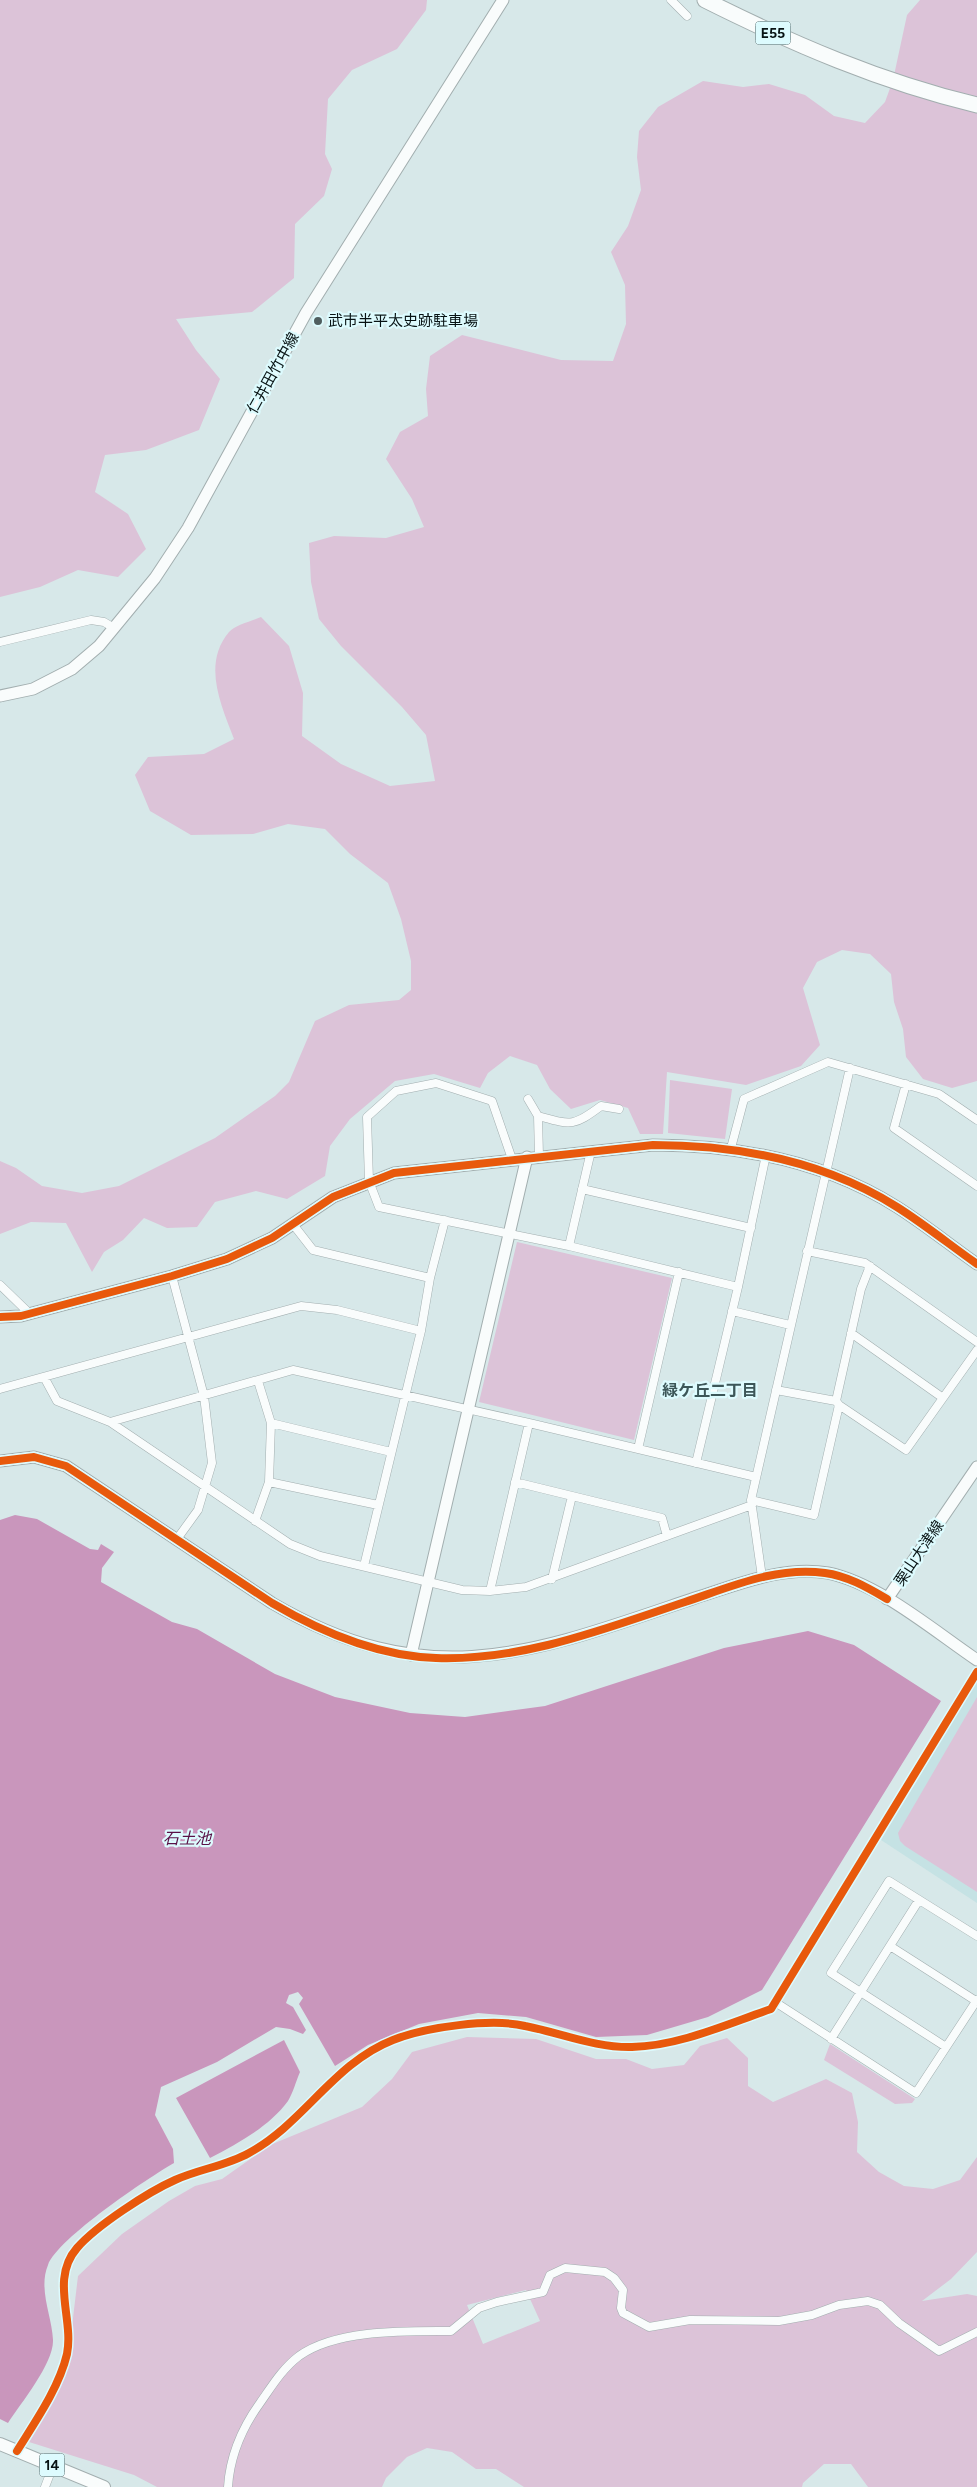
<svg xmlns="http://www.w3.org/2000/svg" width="977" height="2487" font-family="Figtree,'Noto Sans JP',sans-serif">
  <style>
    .built { fill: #c5e2e4 }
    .green { fill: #dcc3d8; fill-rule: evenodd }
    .water { fill: #c996bc }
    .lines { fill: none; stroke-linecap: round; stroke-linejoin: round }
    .street-casing { stroke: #a2aeaf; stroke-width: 9 }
    .secondary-casing { stroke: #a2aeaf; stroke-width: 13 }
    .primary-casing { stroke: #a2aeaf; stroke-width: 14 }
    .highway-casing { stroke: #a2aeaf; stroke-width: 17 }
    .street { stroke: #f9fcfc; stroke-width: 8 }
    .secondary { stroke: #f9fcfc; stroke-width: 11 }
    .primary { stroke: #f9fcfc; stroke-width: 12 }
    .highway { stroke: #f9fcfc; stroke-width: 15 }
    .cycleway-casing { stroke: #ddfbfe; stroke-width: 11 }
    .cycleway { stroke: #e8590c; stroke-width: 8 }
    .poi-dot { fill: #505e5f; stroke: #ddfbfe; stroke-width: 2 }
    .labels { text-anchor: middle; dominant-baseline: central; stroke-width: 4.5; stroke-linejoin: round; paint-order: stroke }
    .shield { fill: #ddfbfe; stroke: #48595a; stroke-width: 1 }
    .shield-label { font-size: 14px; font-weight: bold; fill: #081314 }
    .poi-label { font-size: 15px; fill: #081314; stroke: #ddfbfe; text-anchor: start }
    .street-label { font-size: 15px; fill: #081314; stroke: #ddfbfe }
    .neighbourhood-label { font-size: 16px; font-weight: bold; fill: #3c5658; stroke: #ddfbfe }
    .water-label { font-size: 16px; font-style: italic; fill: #591147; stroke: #ddfbfe }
  </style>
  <rect width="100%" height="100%" fill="#d7e8e9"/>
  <path class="built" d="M977,1681V1903L881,1840Z"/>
  <path class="green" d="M0,0H427L426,10L397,49L352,70L328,99L325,154L332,169L324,196L295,224L294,278L252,312L176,319L196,350L220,379L199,430L146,450L105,455L95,492L128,514L146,549L118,577L78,570L40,587L0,597Z
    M920,0H977V1081L952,1088L923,1079L906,1057L903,1029L894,1002L891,974L870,954L842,950L817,962L803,988L820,1045L801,1066L746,1085L667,1072L663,1134H640L628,1108L600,1100L571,1109L550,1089L537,1065L510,1056L488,1073L480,1088L434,1074L395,1081L350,1119L330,1146L325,1176L287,1199L256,1191L215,1202L197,1227L167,1228L144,1218L123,1240L104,1252L92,1272L66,1223L31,1222L0,1234V1161L16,1168L42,1186L82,1193L119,1186L215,1138L275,1096L289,1082L315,1021L349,1005L399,1000L411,990V961L401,919L388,883L350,854L325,829L288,824L253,834L191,835L150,811L135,775L148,757L204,754L234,739C221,705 202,664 229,632C235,625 252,621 261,617L289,646L303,693L302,736L341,764L390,786L435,781L426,735L402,707L341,646L319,619L311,582L309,543L334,536L386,538L424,527L412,499L386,459L400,432L428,416L426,389L430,356L462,335L561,360L613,361L626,324L625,285L611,252L628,226L641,190L637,157L639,131L658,107L703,81L743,87L769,84L805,95L834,116L865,123L885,102L893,80L907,15Z
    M670,1080L732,1089L725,1139L668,1133Z
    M517,1242L672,1278L634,1440L479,1402Z
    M977,1697V1892L905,1846L900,1841L898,1833Z
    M467,2037L536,2039L596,2059H626L652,2069L684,2065L700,2046L727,2038L748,2058V2086L773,2102L826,2079L852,2093L858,2122L857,2152L879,2172L904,2186L933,2189L960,2180L977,2157V2252L951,2279L922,2301L967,2294L977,2296V2487H868L851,2464H824L803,2483L802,2487H524L496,2469H476L452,2452L427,2448L407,2457L386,2478L382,2487H157L134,2475L29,2442L47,2411L68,2360L78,2276L122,2234L169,2201L195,2186L222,2179L270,2145L362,2107L392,2079L412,2052ZM526,2290L540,2321L483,2344L467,2305Z
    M830,2044L915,2099L912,2103L895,2104L824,2060Z"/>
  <path class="water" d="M15,1515L37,1519L90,1549L98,1550L101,1544L114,1552L102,1568L101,1582L172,1622L197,1629L275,1674L335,1697L410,1713L465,1717L545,1706L724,1648L808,1631L854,1645L941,1701L762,1990L708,2017L647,2035L596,2037L526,2017L478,2013L419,2024L368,2045L335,2066L299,2004L303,1998L298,1992L289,1995L286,2003L293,2007L306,2030L303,2034L290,2029L276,2027L217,2062L161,2087L155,2115L173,2149L174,2163C148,2178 58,2238 48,2265C38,2289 52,2316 53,2340C54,2363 21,2403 8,2423L0,2419V1520Z
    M284,2040L300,2072C296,2081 293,2093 288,2101C269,2127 238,2143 210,2158L176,2098Z"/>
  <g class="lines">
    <defs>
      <path id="street" d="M671,0L687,16
        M0,642L91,620L104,622L114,628
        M906,1084L894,1128L977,1186
        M528,1099L538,1116L539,1156
        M538,1116C571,1125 573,1127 601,1106L619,1109
        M731,1148L744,1099L828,1062L939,1094L977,1120
        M512,1159L492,1101L436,1083L396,1091L367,1117L369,1181L379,1207L569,1246L738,1287
        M582,1189L751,1228
        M292,1223L313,1250L430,1278
        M569,1246L591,1151
        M807,1251L865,1263L977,1342
        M172,1276L204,1396L212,1463L198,1510L177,1539
        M0,1285L29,1313
        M732,1311L790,1325
        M851,1333L943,1398
        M44,1377L57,1401L110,1422L290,1544L320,1556L462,1590L490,1591L526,1587L752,1505
        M0,1389L301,1306L337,1310L421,1331
        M776,1390L836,1401
        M839,1405L836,1401L861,1289L870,1266
        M110,1422L293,1370L529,1423L756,1477
        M271,1423L391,1452
        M638,1449L679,1272
        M696,1463L738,1287L766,1155
        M269,1482L378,1505
        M515,1482L662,1518L667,1536
        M751,1500L814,1515L839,1405L906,1450L977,1350
        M255,1521L269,1482L271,1423L258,1381
        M364,1566L421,1331L430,1278L445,1220
        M762,1577L751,1500L850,1068
        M552,1579L572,1496
        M490,1591L529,1423
        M890,1946L976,2001
        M775,2002L916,2093L977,2000
        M831,2039L919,1900
        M946,2047L831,1973L889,1881L977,1936
        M17,2451C35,2422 59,2388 67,2354C74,2319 50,2279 77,2248C96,2226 148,2192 175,2180C199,2169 226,2166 249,2153C304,2123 334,2063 393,2040C425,2027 492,2018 525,2026C561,2033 596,2048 632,2047C679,2046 727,2024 771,2009L977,1672
        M45,2487L53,2466
        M228,2487C230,2456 242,2428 260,2403C272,2386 282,2369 299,2356C336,2329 407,2331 451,2331L479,2308L497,2302L543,2292L550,2275L565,2268L605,2272L614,2278L623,2290L621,2308L623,2313L649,2327L690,2320L779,2321L812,2315L839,2305L868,2301L880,2305L899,2323L939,2351L977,2332"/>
      <path id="secondary" d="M0,696L33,689L72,669L99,646L155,578L188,528L306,313L503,0
        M0,1317L21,1316L172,1276L227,1259L272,1238L333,1197L394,1173L653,1145C737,1145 824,1161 897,1207C924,1224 950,1245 977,1264
        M0,1461L34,1457L66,1466L272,1603C431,1696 535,1652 695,1598C737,1585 783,1565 828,1573C878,1583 934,1631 977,1660
        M887,1599L977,1467
        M411,1655L527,1157"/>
      <path id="primary" d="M0,2444L104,2487"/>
      <path id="highway" d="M705,0C793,44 881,82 977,105"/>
    </defs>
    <use href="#street" class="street-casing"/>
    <use href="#secondary" class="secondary-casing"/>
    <use href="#primary" class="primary-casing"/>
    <use href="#highway" class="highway-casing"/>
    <use href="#street" class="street"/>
    <use href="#secondary" class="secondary"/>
    <use href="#primary" class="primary"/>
    <use href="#highway" class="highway"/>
    <defs>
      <path id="cycleway" d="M0,1317L21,1316L172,1276L227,1259L272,1238L333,1197L394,1173L653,1145C737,1145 824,1161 897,1207C924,1224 950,1245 977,1264
        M0,1461L34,1457L66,1466L272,1603C321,1632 378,1656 436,1658C523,1661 604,1629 685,1602C730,1587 777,1566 825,1573C848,1576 868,1588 887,1599
        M17,2451C35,2422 59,2388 67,2354C74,2319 50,2279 77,2248C96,2226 148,2192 175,2180C199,2169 226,2166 249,2153C304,2123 334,2063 393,2040C425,2027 492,2018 525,2026C561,2033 596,2048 632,2047C679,2046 727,2024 771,2009L977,1672"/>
    </defs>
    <use href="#cycleway" class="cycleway-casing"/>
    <use href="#cycleway" class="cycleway"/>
  </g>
  <circle class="poi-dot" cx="318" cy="321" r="5"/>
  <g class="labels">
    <g class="shield">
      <rect x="755.5" y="21.5" width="35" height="23" rx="4"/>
      <rect x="39.5" y="2453.5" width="25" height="23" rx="4"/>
    </g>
    <g class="shield-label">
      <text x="773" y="33">E55</text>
      <text x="52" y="2465">14</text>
    </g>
    <g class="poi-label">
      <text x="328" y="321">武市半平太史跡駐車場</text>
    </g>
    <g class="street-label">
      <text transform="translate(273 373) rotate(-61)">仁井田竹中線</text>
      <text transform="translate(919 1553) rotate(-56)">栗山大津線</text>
    </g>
    <g class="neighbourhood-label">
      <text x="710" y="1390">緑ケ丘二丁目</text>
    </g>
    <g class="water-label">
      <text x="187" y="1838">石土池</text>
    </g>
  </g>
</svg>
